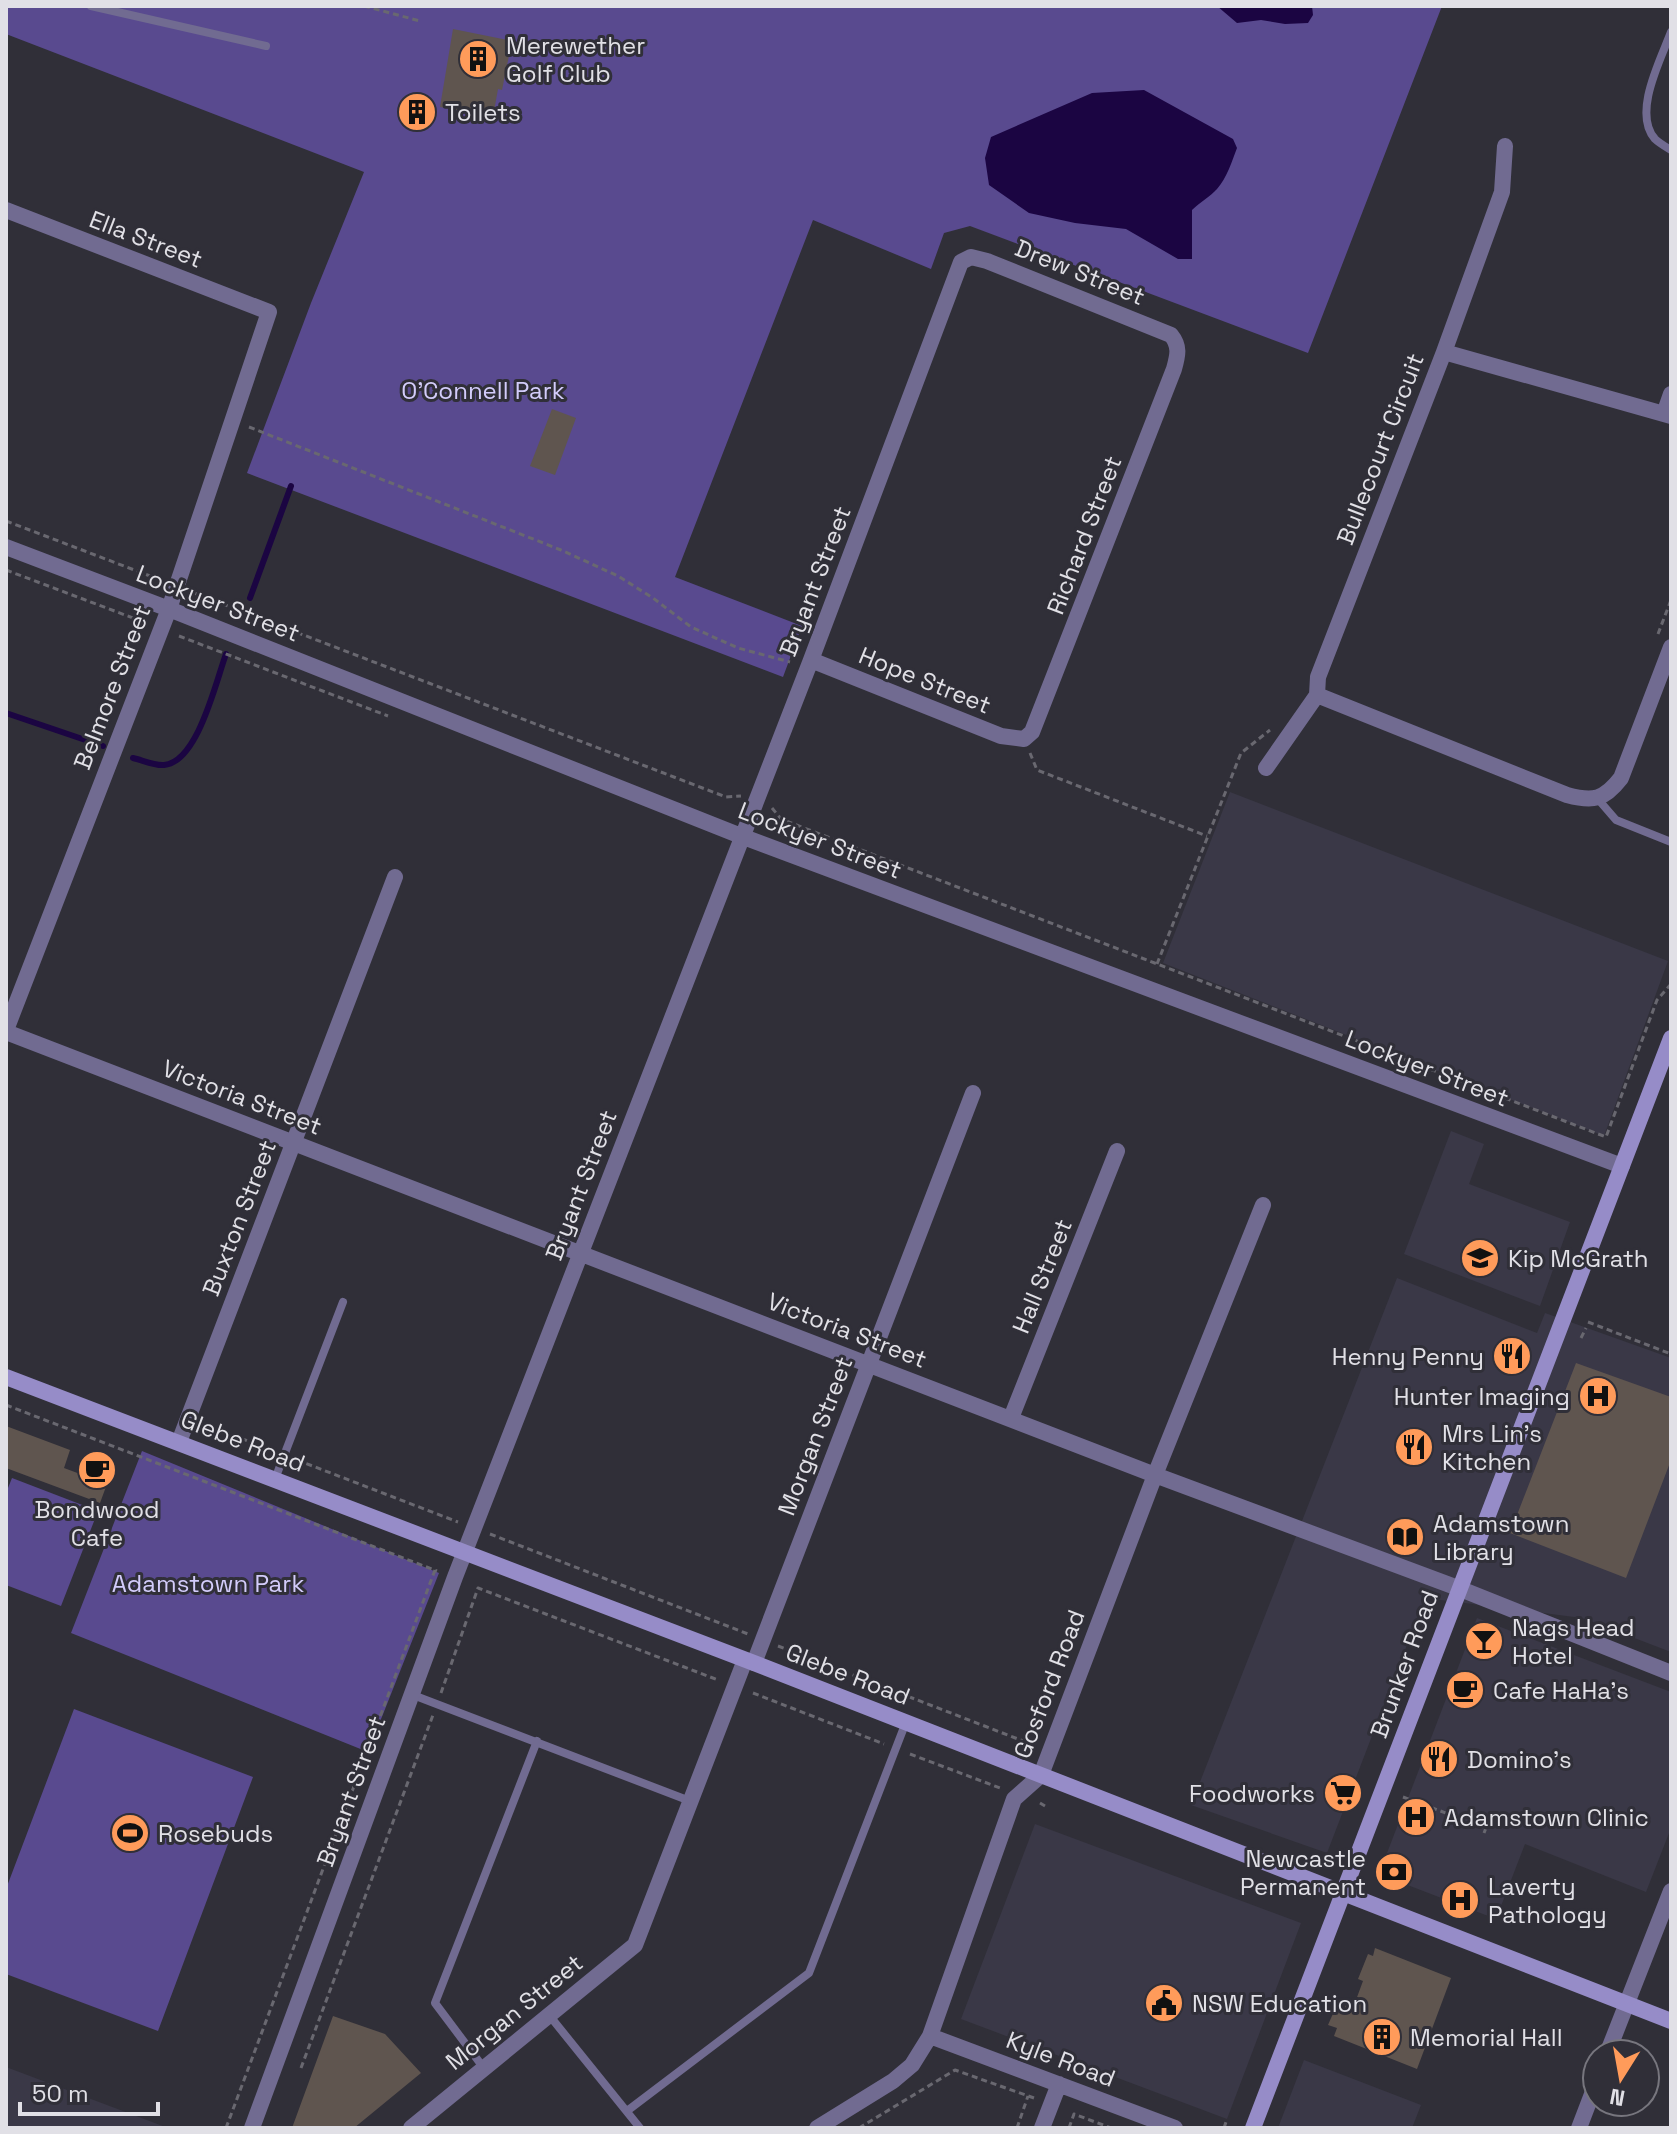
<svg xmlns="http://www.w3.org/2000/svg" width="1677" height="2134" font-family="'Space Grotesk',sans-serif">
  <style>
    .built { fill: #3a3847 }
    .green { fill: #594a8f }
    .water { fill: #1b0542 }
    .lines { fill: none; stroke-linecap: round; stroke-linejoin: round }
    .stream { stroke: #1b0542; stroke-width: 6 }
    .building { fill: #5f554f }
    .path { stroke: #696870; stroke-width: 3; stroke-dasharray: 6 4; stroke-linecap: butt }
    .service { stroke: #716b91; stroke-width: 8 }
    .minor { stroke: #716b91; stroke-width: 16 }
    .secondary { stroke: #968cc8; stroke-width: 16 }
    .labels { text-anchor: middle; dominant-baseline: central; stroke-width: 6; stroke-linejoin: round; paint-order: stroke }
    .poi-label { font-size: 24px; fill: #e1e0e6; stroke: #302f38; text-anchor: start }
    .street-label { font-size: 24px; fill: #e1e0e6; stroke: #302f38 }
    .park-label { font-size: 24px; fill: #d3ccfb; stroke: #302f38 }
  </style>
  <rect width="100%" height="100%" fill="#302f38"/>
  <path class="built" d="M1230,792L1668,961L1604,1136L1163,963Z
    M1451,1131L1484,1144L1469,1184L1570,1222L1540,1306L1404,1254Z
    M1397,1278L1537,1333L1545,1313L1671,1358V1652L1582,1618L1425,1598L1327,1853L1191,1805Z
    M1477,1618L1671,1692V1828L1646,1892L1525,1844L1496,1919L1379,1874Z
    M1035,1824L1301,1923L1227,2119L961,2019Z
    M1304,2060L1421,2105L1412,2128H1278Z
    M6,2067L168,2128H6Z"/>
  <path class="green" d="M6,6H1442L1308,353L970,226L944,233L931,269L813,220L675,577L802,626L783,677L247,473L311,303L364,172L6,34Z
    M142,1451L439,1573L368,1752L71,1633Z
    M12,1478L98,1511L61,1606L6,1585V1493Z
    M74,1709L253,1777L158,2031L6,1974V1889Z"/>
  <path class="water" d="M1217,6H1312L1313,15L1308,23L1285,24L1261,20L1237,23Z
    M1144,90L1233,139L1237,148C1232,161 1227,178 1217,189C1210,197 1200,202 1192,210V259H1178L1126,229L1075,223L1029,213L989,185L985,158L991,137L1092,93Z"/>
  <g class="lines">
    <path class="stream" d="M250,598L291,486
      M6,713L103,746
      M133,758C142,760 155,766 164,765C198,762 216,681 226,654"/>
  </g>
  <path class="building" d="M453,29L512,41L502,90L498,89L493,117L440,107Z
    M552,409L576,418L555,475L530,466Z
    M1576,1363L1671,1397V1460L1626,1578L1510,1533Z
    M6,1426L70,1450L64,1468L107,1484L100,1503L6,1468Z
    M1375,1948L1451,1978L1417,2069L1334,2036L1337,2028L1328,2025L1335,2009L1343,2012L1346,2005L1353,2008L1363,1981L1358,1979L1368,1954L1373,1956Z
    M333,2016L385,2034L421,2073L354,2128H292Z"/>
  <g class="lines">
    <path class="path" d="M364,6L420,21
      M249,427L561,550L618,576L653,598L691,627L738,648L790,662
      M6,521L158,579
      M6,570L141,621
      M194,593L726,797L741,796
      M1658,634L1671,600
      M179,636L388,716
      M1030,753L1037,770L1207,836
      M772,808L781,819L1606,1137L1657,1000L1671,984
      M1157,964L1241,753L1270,730
      M1588,1322L1671,1354
      M1581,1338L1586,1328
      M6,1405L437,1571
      M204,1424L271,1450
      M297,1460L458,1522
      M490,1534L748,1634
      M778,1646L1036,1746
      M441,1693L478,1588L718,1680
      M753,1693L884,1744
      M910,1754L1000,1788
      M1403,1797L1486,1828L1484,1833
      M1040,1803L1045,1806
      M301,2068L433,1715
      M226,2128L435,1570
      M859,2128L955,2070L1034,2098
      M1017,2128L1028,2096
      M1069,2128L1074,2114L1111,2128
      M1224,2128L1226,2122"/>
    <path class="service" d="M91,6L266,46
      M1671,32C1661,59 1632,113 1655,139C1659,143 1666,147 1671,150
      M1597,798L1616,820L1671,842
      M275,1479L343,1302
      M413,1695L690,1801
      M549,2015L640,2128
      M483,2067L435,2003L537,1741
      M627,2111L809,1973L906,1722"/>
    <path class="minor" d="M1505,146L1502,192L1444,352L1318,677L1317,695L1567,795C1593,802 1604,800 1621,778L1671,647
      M6,210L269,312L169,609L6,1030
      M1444,352L1671,416
      M1664,414L1671,394
      M6,547L169,609L741,836L1622,1166
      M1266,768L1317,695
      M6,1032L1155,1475L1458,1588L1671,1673
      M1011,1418L1117,1151
      M179,1442L395,877
      M754,1663L973,1093
      M930,2036L1175,2128
      M1607,2054L1671,1891
      M252,2128L455,1577L811,660L961,262L971,257L987,261L1171,335C1180,346 1178,355 1174,369L1032,732L1024,739L1001,736L811,660
      M411,2128L635,1945L745,1660
      M817,2128L893,2081L912,2065L930,2036L1014,1799L1041,1775L1155,1475L1263,1205
      M1042,2128L1059,2084
      M1579,2128L1597,2081"/>
    <path class="secondary" d="M6,1377L754,1663L1671,2021
      M1253,2128L1671,1038"/>
  </g>
  <defs>
    <symbol id="building-disc" viewBox="-11 -11 22 22"><circle r="9.5" fill="#ff9b5a" stroke="#302f38"/><path d="M-4-6H4V6H1V3H-1V6H-4ZM-2.5-4.3h1.7v1.8h-1.7ZM.8-4.3h1.7v1.8H.8ZM-2.5-1h1.7V.8h-1.7ZM.8-1h1.7V.8H.8Z" fill="#111"/></symbol>
    <symbol id="school-disc" viewBox="-11 -11 22 22"><circle r="9.5" fill="#ff9b5a" stroke="#302f38"/><path d="M0-5L7-2L0 1L-7-2ZM-4 1L0 2.5L4 1V4Q0 6-4 4Z" fill="#111"/></symbol>
    <symbol id="restaurant-disc" viewBox="-11 -11 22 22"><circle r="9.5" fill="#ff9b5a" stroke="#302f38"/><path d="M-5-6h1v4h1v-4h1v4h1v-4h1v5L-1.5 .5V6h-2V.5L-5-1ZM5-6V6H3V1.5H1.5Q1.5-4 5-6Z" fill="#111"/></symbol>
    <symbol id="hospital-disc" viewBox="-11 -11 22 22"><circle r="9.5" fill="#ff9b5a" stroke="#302f38"/><path d="M-5-5h3v3.5h4V-5h3V5h-3V1.5h-4V5h-3Z" fill="#111"/></symbol>
    <symbol id="cafe-disc" viewBox="-11 -11 22 22"><circle r="9.5" fill="#ff9b5a" stroke="#302f38"/><path d="M-5.5-4.5H6V0H3Q3 3.5 0 3.5H-2.5Q-5.5 3.5-5.5 0ZM3-3.2v2h1.7v-2ZM-6 4.5H4V6H-6Z" fill="#111"/></symbol>
    <symbol id="library-disc" viewBox="-11 -11 22 22"><circle r="9.5" fill="#ff9b5a" stroke="#302f38"/><path d="M-6-4Q-3-5.5-.7-3.5V5Q-3 3-6 4ZM6-4Q3-5.5 .7-3.5V5Q3 3 6 4Z" fill="#111"/></symbol>
    <symbol id="bar-disc" viewBox="-11 -11 22 22"><circle r="9.5" fill="#ff9b5a" stroke="#302f38"/><path d="M-6-5H6L.8 .8V4.5H3.5V6h-7V4.5H-.8V.8Z" fill="#111"/></symbol>
    <symbol id="supermarket-disc" viewBox="-11 -11 22 22"><circle r="9.5" fill="#ff9b5a" stroke="#302f38"/><path d="M-6-5.5h2.5l.6 2H6L4.5 2H-2.5L-4.4-4H-6ZM-1.5 3.2a1.3 1.3 0 1 0 .1 0ZM3 3.2a1.3 1.3 0 1 0 .1 0Z" fill="#111"/></symbol>
    <symbol id="stadium-disc" viewBox="-11 -11 22 22"><circle r="9.5" fill="#ff9b5a" stroke="#302f38"/><path d="M0-5a6.5 5 0 1 0 0 10a6.5 5 0 1 0 0-10ZM-3.5-1.8h7v3.6h-7Z" fill="#111"/></symbol>
    <symbol id="bank-disc" viewBox="-11 -11 22 22"><circle r="9.5" fill="#ff9b5a" stroke="#302f38"/><path d="M-6-4H6V4H-6ZM0-2.3a2.3 2.3 0 1 0 0 4.6a2.3 2.3 0 1 0 0-4.6Z" fill="#111"/></symbol>
    <symbol id="civic-disc" viewBox="-11 -11 22 22"><circle r="9.5" fill="#ff9b5a" stroke="#302f38"/><path d="M-.6-6.5H3V-4.5H.6V-3L4-1V1h2V6H-6V1h2V-1L-.6-3ZM-1.2 2.5V6h2.4V2.5Z" fill="#111"/></symbol>
  </defs>
  <g fill-rule="evenodd">
    <use href="#building-disc" x="456" y="37" width="44" height="44"/>
    <use href="#building-disc" x="395" y="90" width="44" height="44"/>
    <use href="#school-disc" x="1458" y="1236" width="44" height="44"/>
    <use href="#restaurant-disc" x="1490" y="1334" width="44" height="44"/>
    <use href="#hospital-disc" x="1576" y="1374" width="44" height="44"/>
    <use href="#restaurant-disc" x="1392" y="1425" width="44" height="44"/>
    <use href="#cafe-disc" x="75" y="1448" width="44" height="44"/>
    <use href="#library-disc" x="1383" y="1515" width="44" height="44"/>
    <use href="#bar-disc" x="1462" y="1619" width="44" height="44"/>
    <use href="#cafe-disc" x="1443" y="1668" width="44" height="44"/>
    <use href="#restaurant-disc" x="1417" y="1737" width="44" height="44"/>
    <use href="#supermarket-disc" x="1321" y="1771" width="44" height="44"/>
    <use href="#hospital-disc" x="1394" y="1795" width="44" height="44"/>
    <use href="#stadium-disc" x="108" y="1811" width="44" height="44"/>
    <use href="#bank-disc" x="1372" y="1850" width="44" height="44"/>
    <use href="#hospital-disc" x="1438" y="1878" width="44" height="44"/>
    <use href="#civic-disc" x="1142" y="1981" width="44" height="44"/>
    <use href="#building-disc" x="1360" y="2015" width="44" height="44"/>
  </g>
  <g class="labels">
    <g class="poi-label">
      <text x="506" y="45">Merewether<tspan x="506" dy="28">Golf Club</tspan></text>
      <text x="445" y="112">Toilets</text>
      <text x="1508" y="1258">Kip McGrath</text>
      <text x="1484" y="1356" text-anchor="end">Henny Penny</text>
      <text x="1570" y="1396" text-anchor="end">Hunter Imaging</text>
      <text x="1442" y="1433">Mrs Lin’s<tspan x="1442" dy="28">Kitchen</tspan></text>
      <text x="97" y="1509" text-anchor="middle">Bondwood<tspan x="97" dy="28">Cafe</tspan></text>
      <text x="1433" y="1523">Adamstown<tspan x="1433" dy="28">Library</tspan></text>
      <text x="1512" y="1627">Nags Head<tspan x="1512" dy="28">Hotel</tspan></text>
      <text x="1493" y="1690">Cafe HaHa's</text>
      <text x="1467" y="1759">Domino's</text>
      <text x="1315" y="1793" text-anchor="end">Foodworks</text>
      <text x="1444" y="1817">Adamstown Clinic</text>
      <text x="158" y="1833">Rosebuds</text>
      <text x="1366" y="1858" text-anchor="end">Newcastle<tspan x="1366" dy="28">Permanent</tspan></text>
      <text x="1488" y="1886">Laverty<tspan x="1488" dy="28">Pathology</tspan></text>
      <text x="1192" y="2003">NSW Education</text>
      <text x="1410" y="2037">Memorial Hall</text>
    </g>
    <g class="street-label">
      <text transform="translate(146 239) rotate(21)">Ella Street</text>
      <text transform="translate(1080 272) rotate(22)">Drew Street</text>
      <text transform="translate(1380 449) rotate(-69)">Bullecourt Circuit</text>
      <text transform="translate(1084 535) rotate(-69)">Richard Street</text>
      <text transform="translate(815 581) rotate(-69)">Bryant Street</text>
      <text transform="translate(218 603) rotate(21)">Lockyer Street</text>
      <text transform="translate(925 680) rotate(22)">Hope Street</text>
      <text transform="translate(112 687) rotate(-69)">Belmore Street</text>
      <text transform="translate(820 840) rotate(21)">Lockyer Street</text>
      <text transform="translate(1427 1068) rotate(21)">Lockyer Street</text>
      <text transform="translate(242 1097) rotate(21)">Victoria Street</text>
      <text transform="translate(581 1185) rotate(-69)">Bryant Street</text>
      <text transform="translate(239 1218) rotate(-69)">Buxton Street</text>
      <text transform="translate(1042 1276) rotate(-68)">Hall Street</text>
      <text transform="translate(847 1330) rotate(21)">Victoria Street</text>
      <text transform="translate(815 1436) rotate(-69)">Morgan Street</text>
      <text transform="translate(243 1441) rotate(21)">Glebe Road</text>
      <text transform="translate(1404 1664) rotate(-70)">Brunker Road</text>
      <text transform="translate(848 1674) rotate(21)">Glebe Road</text>
      <text transform="translate(1049 1684) rotate(-69)">Gosford Road</text>
      <text transform="translate(351 1791) rotate(-70)">Bryant Street</text>
      <text transform="translate(514 2012) rotate(-39)">Morgan Street</text>
      <text transform="translate(1061 2059) rotate(21)">Kyle Road</text>
    </g>
    <g class="park-label">
      <text x="483" y="390">O'Connell Park</text>
      <text x="208" y="1583">Adamstown Park</text>
    </g>
  </g>
  <rect width="1677" height="2134" fill="none" stroke="#e1e0e6" stroke-width="16"/>
  <g transform="translate(1621 2078) rotate(191)"><circle r="38" fill="#302f38" stroke="#77767e" stroke-width="2"/>
  <path d="M0-6L14 30L0 20L-14 30Z" fill="#ff9b5a"/>
  <text y="-12" font-size="22" font-weight="bold" text-anchor="middle" fill="#e1e0e6">N</text>
  </g>
  <path d="M20 2102v12h138v-12" fill="none" stroke="#e1e0e6" stroke-width="4"/>
  <text x="32" y="2102" font-size="24" fill="#e1e0e6" stroke="#302f38" stroke-width="6" paint-order="stroke">50 m</text>
</svg>
